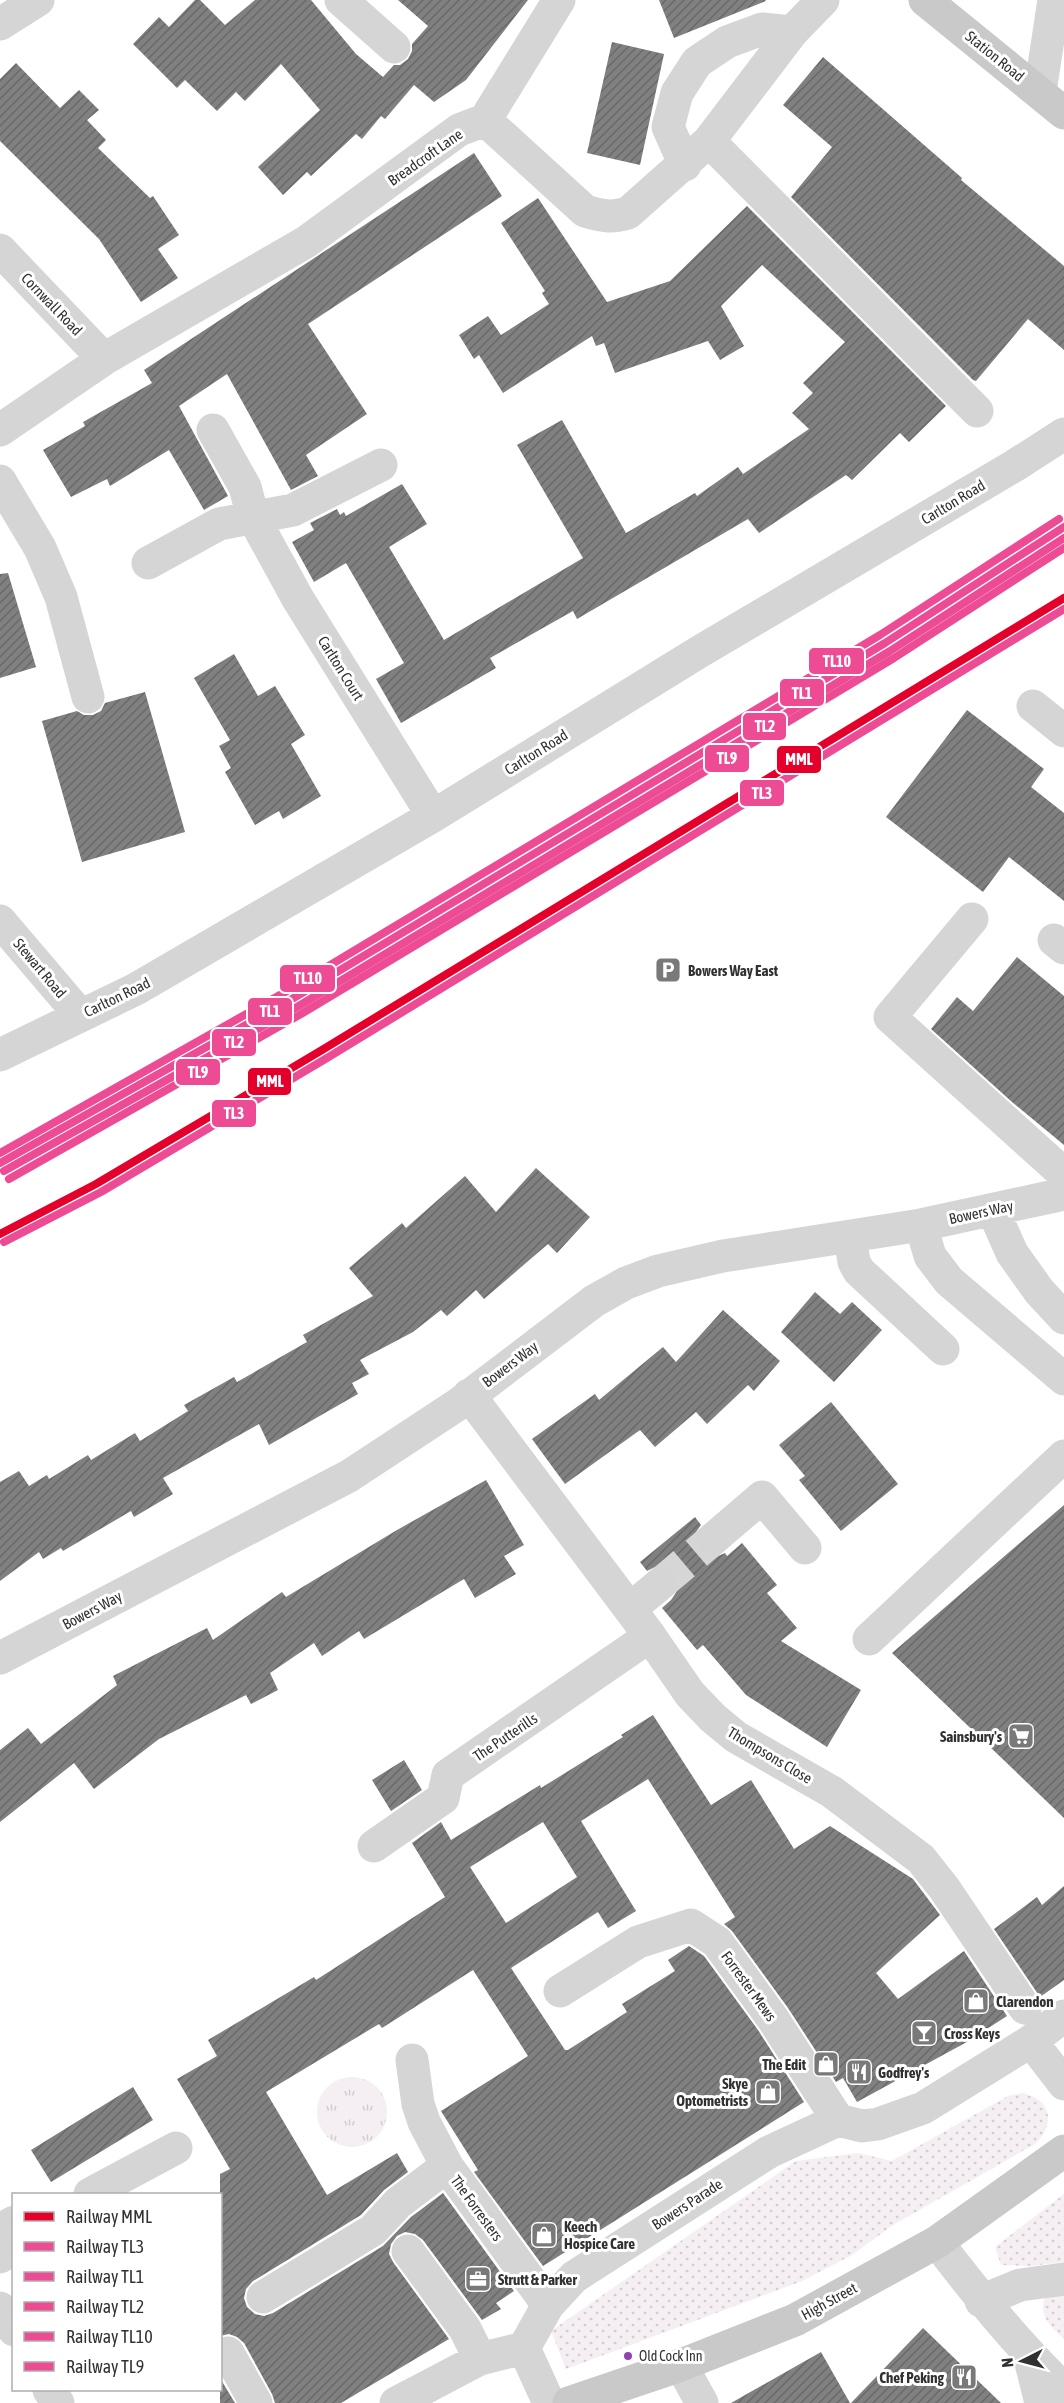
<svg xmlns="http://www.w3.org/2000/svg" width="1064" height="2403" font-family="'Asap Condensed',sans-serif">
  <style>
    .grass { fill: url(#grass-tufts) }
    .park { fill: url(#park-dots) }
    .building { fill: url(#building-hatch); fill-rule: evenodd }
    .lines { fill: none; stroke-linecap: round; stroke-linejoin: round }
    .minor-tunnel { stroke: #d6d6d6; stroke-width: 33; stroke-dasharray: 33 16; stroke-linecap: butt }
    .minor { stroke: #d5d5d5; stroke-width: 33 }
    .major { stroke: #c9c9c9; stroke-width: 33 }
    .rail-1-casing { stroke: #fff; stroke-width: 12 }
    .rail-2-casing { stroke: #fff; stroke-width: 12 }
    .rail-3-casing { stroke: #fff; stroke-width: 12 }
    .rail-4-casing { stroke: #fff; stroke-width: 12 }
    .rail-5-casing { stroke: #fff; stroke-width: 12 }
    .rail-6-casing { stroke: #fff; stroke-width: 12 }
    .rail-1 { stroke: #e4002b; stroke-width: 8 }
    .rail-2 { stroke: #ee4b95; stroke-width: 8 }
    .rail-3 { stroke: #ee4b95; stroke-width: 8 }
    .rail-4 { stroke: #ee4b95; stroke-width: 8 }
    .rail-5 { stroke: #ee4b95; stroke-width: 8 }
    .rail-6 { stroke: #ee4b95; stroke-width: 8 }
    .bus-dot { fill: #8e44ad; stroke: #fff; stroke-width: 2 }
    .labels { text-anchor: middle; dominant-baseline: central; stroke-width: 6; stroke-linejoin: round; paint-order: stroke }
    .bus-label { font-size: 14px; fill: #313131; stroke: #fff; text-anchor: start }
    .street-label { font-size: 15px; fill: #313131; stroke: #fff }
    .poi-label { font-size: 15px; font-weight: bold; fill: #313131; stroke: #fff; text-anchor: start }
    .line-badge { stroke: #fff; stroke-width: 2 }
    .badge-label { font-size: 16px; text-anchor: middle; font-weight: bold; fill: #fff }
  </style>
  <defs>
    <pattern id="grass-tufts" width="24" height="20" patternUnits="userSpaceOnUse" patternTransform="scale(1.5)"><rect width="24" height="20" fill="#f5eef3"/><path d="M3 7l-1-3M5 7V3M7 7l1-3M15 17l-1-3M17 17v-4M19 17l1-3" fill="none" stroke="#d2cdd1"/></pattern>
    <pattern id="park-dots" width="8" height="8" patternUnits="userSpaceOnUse" patternTransform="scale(1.5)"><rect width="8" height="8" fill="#f5eef3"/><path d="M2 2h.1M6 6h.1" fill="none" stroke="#d2cdd1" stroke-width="1.8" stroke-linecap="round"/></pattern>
    <pattern id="building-hatch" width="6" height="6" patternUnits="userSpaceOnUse" patternTransform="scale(1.5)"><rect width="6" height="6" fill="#808080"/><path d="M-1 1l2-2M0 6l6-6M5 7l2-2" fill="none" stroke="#696969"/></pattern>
  </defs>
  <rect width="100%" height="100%" fill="#fff"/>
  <path class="grass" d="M317 2112a35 35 0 1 1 70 0a35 35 0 1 1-70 0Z"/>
  <path class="park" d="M1023,2093C1053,2101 1055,2124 1035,2144L893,2225L852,2255L802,2281L566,2369L551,2331L796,2161L858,2153L892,2161L1008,2096Z
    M1064,2194V2262L1031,2266L1001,2265L995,2247Z
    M1064,2290V2339C1051,2327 1038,2316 1045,2297Z"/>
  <path class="building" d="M195,0H200L225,25L255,0H311L356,54L383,77L394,65H400L408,59L412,51V44L428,26L398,0H528L466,80L434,102L414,85L385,119L381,116L362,139L356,134L311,176L307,172L283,195L258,167L320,110L281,64L245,101L236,92L217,111L185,80L177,88L133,44L159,17L169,27Z
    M659,0H765L766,1L674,38Z
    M612,42L664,54L640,165L587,153Z
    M823,57L962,178L961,180L1064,266V350L1028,319L976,381L973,380L791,197L832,147L783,105Z
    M16,63L60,108L79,90L99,110L87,120L106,140L98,148L150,198L153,196L179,235L158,249L178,278L141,302L99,239L0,141V79Z
    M474,153L502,196L308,324L367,414L306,455L318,476L291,490L227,374L179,406L228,496L204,510L169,450L110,486L107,479L71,497L43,450L85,426L83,422L152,383L144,370Z
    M538,198L607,302L670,281L747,206L946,406L909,442L900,433L852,480L846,475L759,533L748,519L577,619L573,611L490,658L496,668L401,723L376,679L404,663L346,563L314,582L292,542L314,530L310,523L337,509L340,515L344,512L346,516L402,484L427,524L389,547L444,640L583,558L517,445L562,420L626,533L695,493L697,496L738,467L743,474L809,429L792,413L813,393L803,383L845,342L762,265L721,306L744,346L720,360L708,341L615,373L604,343L596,346L592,336L503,393L479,355L474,359L459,335L488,316L501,335L549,304L542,293L545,291L501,223Z
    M8,573L36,667L0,678V574Z
    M234,654L258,696L275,686L305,735L291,744L321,796L283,819L279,811L255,825L225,772L231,768L219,746L230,740L194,678Z
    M145,692L185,832L82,862L42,721L77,711L84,715H93L101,711L105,703Z
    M967,710L1044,769L1031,787L1064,813V901L1009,857L983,892L886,817Z
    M1017,957L1064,996V1145L1012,1102L931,1029L957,997L973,1011Z
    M536,1168L590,1217L557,1253L548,1244L484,1299L476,1290L447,1316L441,1310L413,1332L360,1360L369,1374L352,1383L358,1394L269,1445L259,1424L163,1478L173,1494L134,1517L131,1511L63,1551L61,1548L43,1559L39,1552L0,1581V1482L19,1471L29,1486L47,1475L49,1479L88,1455L91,1460L135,1433L140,1441L188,1411L184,1405L234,1377L237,1382L307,1342L303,1335L373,1296L349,1268L402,1223L406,1228L465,1176L496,1212Z
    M815,1292L840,1314L852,1302L882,1330L834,1382L781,1332Z
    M723,1310L780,1361L754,1391L748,1385L707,1424L696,1412L655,1447L640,1430L565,1484L532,1439L595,1394L599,1400L663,1347L676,1362Z
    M831,1402L898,1484L841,1531L799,1480L805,1476L779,1445Z
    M486,1480L524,1545L504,1556L516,1574L475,1598L464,1579L364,1639L359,1631L322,1656L314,1643L270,1673L278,1690L251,1704L246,1695L159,1739L94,1789L74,1763L0,1822V1750L28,1728L41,1744L117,1685L113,1676L207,1628L213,1640L282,1592L286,1597L397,1530Z
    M1064,1505V1818L892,1653Z
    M695,1517L701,1525L696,1532L695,1542L699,1552L707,1557H716L725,1553L727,1556L742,1543L777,1585L767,1593L797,1628L781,1641L861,1690L827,1747L746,1695L703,1645L697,1650L662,1608L671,1600L677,1591L678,1582L674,1574L665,1567H655L647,1571L640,1562Z
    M653,1715L711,1805L751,1780L794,1849L830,1826L913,1879L940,1915L876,1973L898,1999L964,1951L1007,2016L965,2043L857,2102L843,2078L836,2082L788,2008L732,1931L724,1924L735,1917L648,1779L581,1821L636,1911L608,1928L598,1912L511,1968L565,2050H568L627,2012L622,2004L675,1971L668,1960L689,1946L704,1956L758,2030L804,2102L543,2266L474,2172L478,2170L441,2111L528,2056L473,1970L382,2028L379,2024L266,2092L327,2195L397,2153L408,2172L384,2190L361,2215L253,2281L246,2289L244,2298L247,2307L255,2314L264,2316L273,2313L383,2246L411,2217L443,2193L514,2291L496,2303L501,2309L482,2320L423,2240L415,2234L405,2232L397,2236L391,2244L389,2254L393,2262L449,2339L341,2403H275L272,2394L244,2343L237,2337L229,2334L220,2336V2174L230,2169L177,2079L217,2056L208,2040L314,1977L316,1980L445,1897L412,1843L441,1822L451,1840L540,1785L541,1788L623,1737L621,1735ZM543,1822L577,1877L506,1923L470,1867Z
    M404,1760L422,1790L391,1811L372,1780Z
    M1064,1886V1980L1040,1997L994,1929L1037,1897L1042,1905Z
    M133,2087L153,2120L51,2182L31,2150Z
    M923,2328L1001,2403H851Z
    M821,2352L850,2403H731Z
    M220,2378L235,2403H220Z"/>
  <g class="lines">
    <path class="minor-tunnel" d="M659,1585L713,1539"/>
    <path class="minor" d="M341,0L394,47
      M0,24L38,0
      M1040,92L1054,0
      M485,120L559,0
      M709,141L977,411
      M685,165L668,127L677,93L697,62L727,42L762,29L792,32
      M0,250L104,359
      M0,430L104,359L306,242L459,130L485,120L585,211C601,216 612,218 628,213L709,141L792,32L823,0
      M213,430L245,487L253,517L298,599L433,816
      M0,481L40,548L61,597L88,697
      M148,563L219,524L293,510L381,465
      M1033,706L1064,731
      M972,919L890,1017L1064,1174
      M0,921L80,1015
      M1054,940L1064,948
      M0,1055L136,989L433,816L699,652L1014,466L1064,434
      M993,1210L1012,1253L1039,1291L1064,1318
      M921,1225L930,1256L949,1281L1064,1379
      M850,1236L854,1262L859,1271L943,1349
      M469,1395L650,1636L690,1694L713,1718L736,1737L832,1792L921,1859L944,1888L1025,2008
      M713,1539L762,1497L805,1548
      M630,1609L659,1585
      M869,1639L1064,1456
      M0,1658L349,1476L460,1403L594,1301L626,1283L658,1271L723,1256L921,1225L1064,1194
      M374,1846L443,1798L448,1775L650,1636
      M560,1991L638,1942L691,1925L717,1942L773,2019L838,2120
      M1031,2041L1064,2084
      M412,2060L418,2104L424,2122L447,2166L548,2305
      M838,2120L862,2126L878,2124L923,2108L1031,2041L1064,2016
      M90,2194L176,2148
      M0,2230L14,2222
      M937,2242C978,2295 1015,2342 1064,2389
      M408,2251L465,2329L480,2359
      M0,2257L14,2249
      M263,2297L373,2230L398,2203L447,2166
      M981,2301L1020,2285L1064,2279
      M0,2308L14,2330
      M524,2348L549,2403
      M228,2353L256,2403
      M1029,2355L1041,2403
      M681,2365L702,2403
      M49,2390L58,2403
      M396,2403L480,2359L524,2348L548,2305L574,2277L769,2152L838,2120"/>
    <path class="major" d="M925,0L1064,113
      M569,2403L681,2365L795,2320L937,2242L1064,2151"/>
    <defs>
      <path id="rail-1" d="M0,1234L96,1184L322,1050L1064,598"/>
      <path id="rail-2" d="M4,1242L101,1192L327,1058L1064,609"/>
      <path id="rail-3" d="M0,1163L292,999L885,643L1064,527"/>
      <path id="rail-4" d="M4,1171L297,1007L890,651L1064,538"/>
      <path id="rail-5" d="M0,1153L287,991L880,635L1059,519"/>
      <path id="rail-6" d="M9,1179L301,1014L894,658L1064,548"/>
    </defs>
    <use href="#rail-1" class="rail-1-casing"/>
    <use href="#rail-2" class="rail-2-casing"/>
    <use href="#rail-3" class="rail-3-casing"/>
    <use href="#rail-4" class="rail-4-casing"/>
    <use href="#rail-5" class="rail-5-casing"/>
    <use href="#rail-6" class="rail-6-casing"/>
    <use href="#rail-1" class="rail-1"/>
    <use href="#rail-2" class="rail-2"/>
    <use href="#rail-3" class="rail-3"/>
    <use href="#rail-4" class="rail-4"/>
    <use href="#rail-5" class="rail-5"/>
    <use href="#rail-6" class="rail-6"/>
  </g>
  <defs>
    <symbol id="parking-square" viewBox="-11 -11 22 22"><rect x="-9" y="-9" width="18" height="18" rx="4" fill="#797979" stroke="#fff"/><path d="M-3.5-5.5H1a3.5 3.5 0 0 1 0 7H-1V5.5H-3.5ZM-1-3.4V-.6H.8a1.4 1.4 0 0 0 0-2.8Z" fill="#fff"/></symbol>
    <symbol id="supermarket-square" viewBox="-11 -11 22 22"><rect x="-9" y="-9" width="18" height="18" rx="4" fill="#797979" stroke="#fff"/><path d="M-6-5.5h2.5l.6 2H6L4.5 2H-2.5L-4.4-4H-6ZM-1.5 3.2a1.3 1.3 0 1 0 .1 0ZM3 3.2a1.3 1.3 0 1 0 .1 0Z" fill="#fff"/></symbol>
    <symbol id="shop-square" viewBox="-11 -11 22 22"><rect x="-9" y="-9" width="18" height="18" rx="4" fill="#797979" stroke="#fff"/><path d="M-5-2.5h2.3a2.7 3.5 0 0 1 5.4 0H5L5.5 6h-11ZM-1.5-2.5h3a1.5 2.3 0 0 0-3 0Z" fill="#fff"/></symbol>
    <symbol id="bar-square" viewBox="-11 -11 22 22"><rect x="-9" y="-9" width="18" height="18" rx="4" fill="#797979" stroke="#fff"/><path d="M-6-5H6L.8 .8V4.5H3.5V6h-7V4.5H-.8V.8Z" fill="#fff"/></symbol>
    <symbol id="restaurant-square" viewBox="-11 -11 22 22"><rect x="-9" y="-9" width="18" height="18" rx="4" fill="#797979" stroke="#fff"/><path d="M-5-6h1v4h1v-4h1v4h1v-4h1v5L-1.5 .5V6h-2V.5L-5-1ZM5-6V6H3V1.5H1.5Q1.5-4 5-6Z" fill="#fff"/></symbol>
    <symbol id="office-square" viewBox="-11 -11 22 22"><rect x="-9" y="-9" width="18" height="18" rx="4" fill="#797979" stroke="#fff"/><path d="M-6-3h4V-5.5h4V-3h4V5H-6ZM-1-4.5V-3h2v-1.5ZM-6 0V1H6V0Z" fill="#fff"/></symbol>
  </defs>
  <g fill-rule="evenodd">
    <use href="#parking-square" x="653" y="955" width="30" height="30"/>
    <use href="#supermarket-square" x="1006" y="1721" width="30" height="30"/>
    <use href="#shop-square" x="961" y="1986" width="30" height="30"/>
    <use href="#bar-square" x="909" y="2018" width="30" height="30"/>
    <use href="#shop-square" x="811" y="2049" width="30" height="30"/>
    <use href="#restaurant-square" x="844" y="2057" width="30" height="30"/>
    <use href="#shop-square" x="753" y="2077" width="30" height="30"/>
    <use href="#shop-square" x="529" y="2220" width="30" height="30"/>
    <use href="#office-square" x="463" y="2264" width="30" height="30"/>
    <use href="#restaurant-square" x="949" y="2362" width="30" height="30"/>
  </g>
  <circle class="bus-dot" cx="628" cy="2356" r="5"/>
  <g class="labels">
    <g class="bus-label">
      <text x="639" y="2356">Old Cock Inn</text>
    </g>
    <g class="street-label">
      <text transform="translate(995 56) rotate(39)">Station Road</text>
      <text transform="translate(425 157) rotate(-35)">Breadcroft Lane</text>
      <text transform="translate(52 304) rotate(46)">Cornwall Road</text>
      <text transform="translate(953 502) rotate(-31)">Carlton Road</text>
      <text transform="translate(341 668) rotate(58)">Carlton Court</text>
      <text transform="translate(536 752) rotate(-32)">Carlton Road</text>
      <text transform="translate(40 968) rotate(50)">Stewart Road</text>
      <text transform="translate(117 997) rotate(-26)">Carlton Road</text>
      <text transform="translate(981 1212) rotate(-12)">Bowers Way</text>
      <text transform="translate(510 1364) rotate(-37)">Bowers Way</text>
      <text transform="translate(92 1610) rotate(-28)">Bowers Way</text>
      <text transform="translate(505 1737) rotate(-34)">The Putterills</text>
      <text transform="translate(770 1755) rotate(31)">Thompsons Close</text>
      <text transform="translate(749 1986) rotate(54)">Forrester Mews</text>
      <text transform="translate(687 2204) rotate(-33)">Bowers Parade</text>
      <text transform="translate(477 2208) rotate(54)">The Forresters</text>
      <text transform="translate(829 2301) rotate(-29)">High Street</text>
    </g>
    <g class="poi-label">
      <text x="688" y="970">Bowers Way East</text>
      <text x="1002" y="1736" text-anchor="end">Sainsbury's</text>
      <text x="996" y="2001">Clarendon</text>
      <text x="944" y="2033">Cross Keys</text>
      <text x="806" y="2064" text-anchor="end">The Edit</text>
      <text x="878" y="2072">Godfrey's</text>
      <text x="748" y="2083" text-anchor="end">Skye<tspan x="748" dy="17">Optometrists</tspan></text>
      <text x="564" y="2226">Keech<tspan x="564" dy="17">Hospice Care</tspan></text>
      <text x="498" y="2279">Strutt &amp; Parker</text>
      <text x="944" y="2377" text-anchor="end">Chef Peking</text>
    </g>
  </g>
  <g class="line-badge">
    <rect x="808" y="647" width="57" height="28" rx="6" fill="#ee4b95"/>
    <rect x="779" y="678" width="46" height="29" rx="6" fill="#ee4b95"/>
    <rect x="742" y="712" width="45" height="29" rx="6" fill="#ee4b95"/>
    <rect x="704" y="744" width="46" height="29" rx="6" fill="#ee4b95"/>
    <rect x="776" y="745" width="46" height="29" rx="6" fill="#e4002b"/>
    <rect x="739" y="779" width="46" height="28" rx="6" fill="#ee4b95"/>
    <rect x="279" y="964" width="57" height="29" rx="6" fill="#ee4b95"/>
    <rect x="247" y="997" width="46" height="29" rx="6" fill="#ee4b95"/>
    <rect x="211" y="1028" width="46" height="29" rx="6" fill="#ee4b95"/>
    <rect x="175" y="1058" width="46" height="28" rx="6" fill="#ee4b95"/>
    <rect x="247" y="1067" width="45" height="29" rx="6" fill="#e4002b"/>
    <rect x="211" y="1099" width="46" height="29" rx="6" fill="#ee4b95"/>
  </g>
  <g class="badge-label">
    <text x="837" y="667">TL10</text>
    <text x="802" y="699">TL1</text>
    <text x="765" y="732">TL2</text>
    <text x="727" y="764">TL9</text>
    <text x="799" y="765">MML</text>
    <text x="762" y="799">TL3</text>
    <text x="308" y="984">TL10</text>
    <text x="270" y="1017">TL1</text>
    <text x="234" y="1048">TL2</text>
    <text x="198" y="1078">TL9</text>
    <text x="270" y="1087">MML</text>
    <text x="234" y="1119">TL3</text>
  </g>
  <rect x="12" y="2193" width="210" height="198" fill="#ffffff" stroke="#adadad" stroke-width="1.5"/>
  <rect x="24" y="2212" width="30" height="9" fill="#e4002b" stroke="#adadad" stroke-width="1.5"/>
  <text x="66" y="2223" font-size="18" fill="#313131">Railway MML</text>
  <rect x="24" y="2242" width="30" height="9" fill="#ee4b95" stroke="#adadad" stroke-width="1.5"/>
  <text x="66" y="2253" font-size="18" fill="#313131">Railway TL3</text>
  <rect x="24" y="2272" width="30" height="9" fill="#ee4b95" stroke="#adadad" stroke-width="1.5"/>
  <text x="66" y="2283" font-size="18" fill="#313131">Railway TL1</text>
  <rect x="24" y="2302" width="30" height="9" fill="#ee4b95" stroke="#adadad" stroke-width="1.5"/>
  <text x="66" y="2313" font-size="18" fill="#313131">Railway TL2</text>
  <rect x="24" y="2332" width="30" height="9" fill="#ee4b95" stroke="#adadad" stroke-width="1.5"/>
  <text x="66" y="2343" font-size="18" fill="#313131">Railway TL10</text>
  <rect x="24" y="2362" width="30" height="9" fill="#ee4b95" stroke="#adadad" stroke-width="1.5"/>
  <text x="66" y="2373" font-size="18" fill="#313131">Railway TL9</text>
  <g transform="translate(1022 2361) rotate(264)" stroke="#ffffff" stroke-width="4.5" paint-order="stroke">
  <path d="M0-4.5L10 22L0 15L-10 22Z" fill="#313131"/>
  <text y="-9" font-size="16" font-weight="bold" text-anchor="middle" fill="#313131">N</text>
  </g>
</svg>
